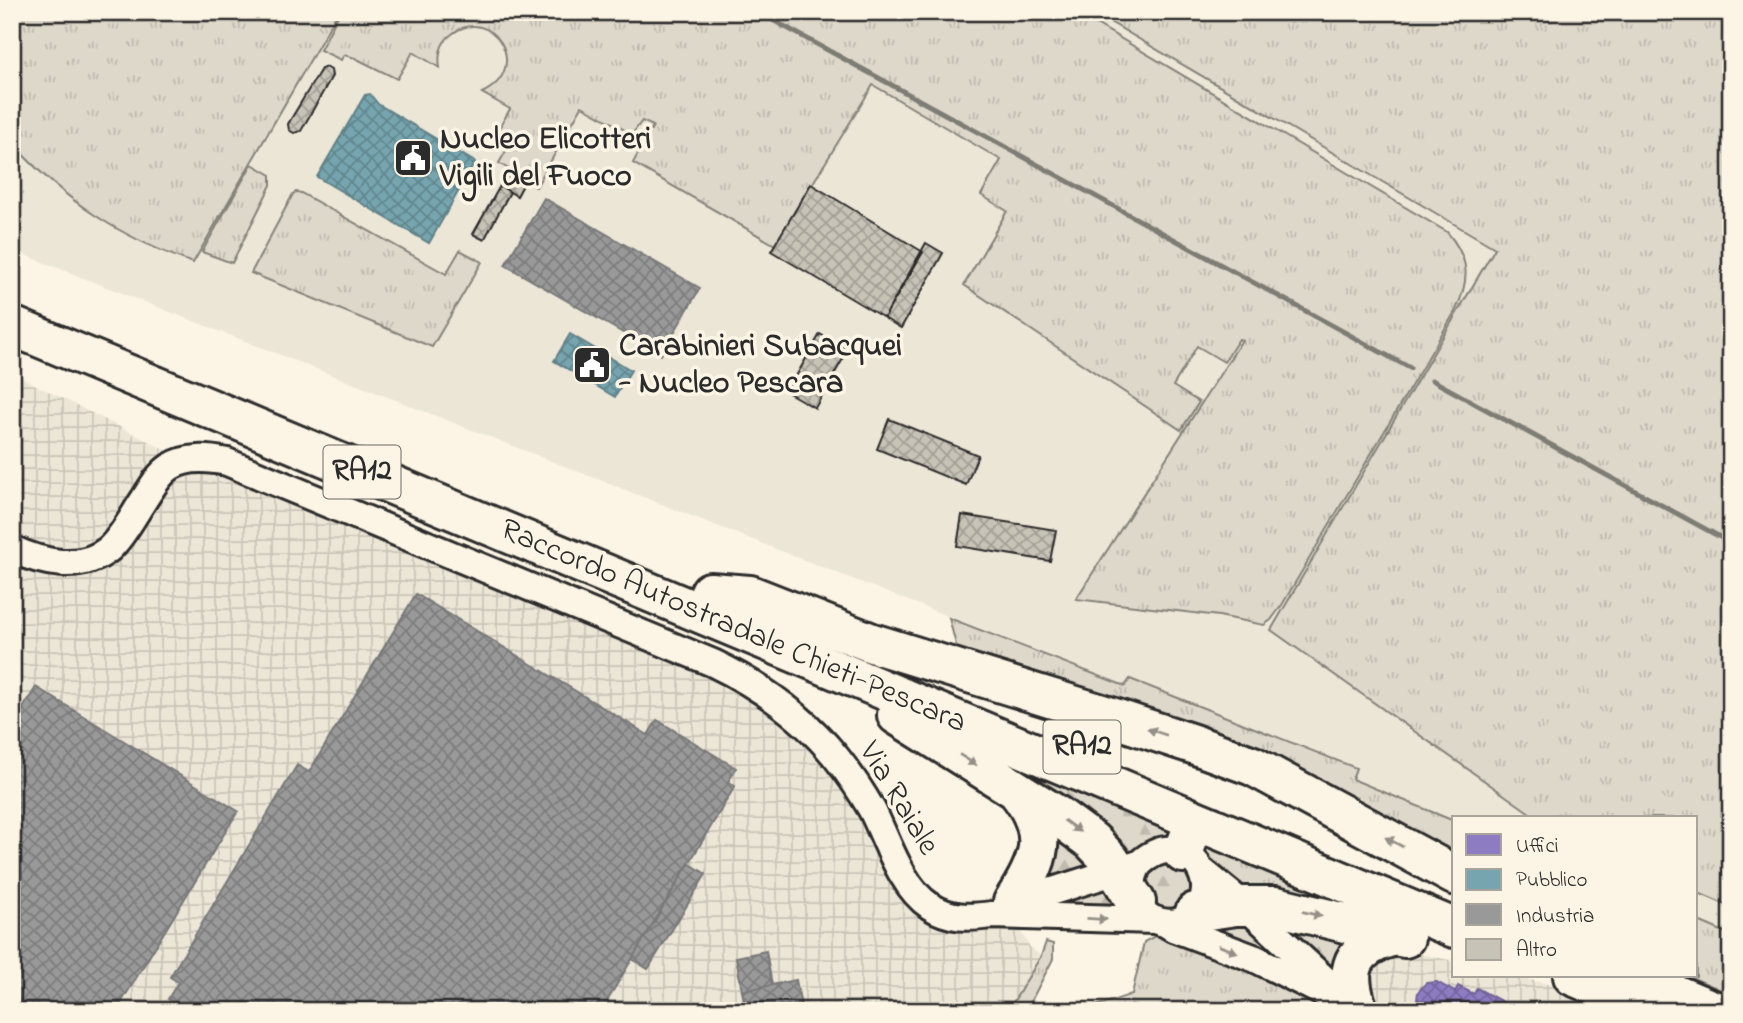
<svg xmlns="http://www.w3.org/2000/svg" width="1743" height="1023" font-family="'Indie Flower',sans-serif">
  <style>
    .built { fill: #ece6d7 }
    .industrial { fill: url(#industrial-grid) }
    .grass { fill: url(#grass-tufts); stroke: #84827a; stroke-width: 2 }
    .forest { fill: url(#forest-firs); stroke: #84827a; stroke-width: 2 }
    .offices { fill: url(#offices-cross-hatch); stroke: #706495; stroke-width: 2 }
    .public { fill: url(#public-cross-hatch); stroke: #608087; stroke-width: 2 }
    .industry { fill: url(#industry-cross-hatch); stroke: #787878; stroke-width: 2 }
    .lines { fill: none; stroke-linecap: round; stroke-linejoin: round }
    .stream { stroke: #7d7b74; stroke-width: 5 }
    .building { fill: url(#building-cross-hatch); stroke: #2b2b2b; stroke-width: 2 }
    .highway-tunnel { stroke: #d2cdc0; stroke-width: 38; stroke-dasharray: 38 19; stroke-linecap: butt }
    .minor-casing { stroke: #2b2b2b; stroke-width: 32 }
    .highway-casing { stroke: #2b2b2b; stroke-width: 44 }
    .minor { stroke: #fcf5e5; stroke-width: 26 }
    .highway { stroke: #fcf5e5; stroke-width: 38 }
    .oneway { fill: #949088 }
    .labels { text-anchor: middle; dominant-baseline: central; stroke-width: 7; stroke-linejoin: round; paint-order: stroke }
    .shield { fill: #fcf5e5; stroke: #6a6863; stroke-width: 2 }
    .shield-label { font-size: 30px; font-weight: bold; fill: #2b2b2b }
    .poi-label { font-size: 32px; font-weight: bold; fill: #2b2b2b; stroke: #fcf5e5; text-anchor: start }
    .street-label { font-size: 32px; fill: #2b2b2b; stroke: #fcf5e5 }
  </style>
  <defs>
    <pattern id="industrial-grid" width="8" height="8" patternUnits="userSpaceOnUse" patternTransform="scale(1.75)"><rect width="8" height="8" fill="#ece6d7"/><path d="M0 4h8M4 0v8" fill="none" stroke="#cbc5b9"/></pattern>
    <pattern id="grass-tufts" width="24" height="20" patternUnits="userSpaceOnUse" patternTransform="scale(1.75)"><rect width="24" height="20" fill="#ded8ca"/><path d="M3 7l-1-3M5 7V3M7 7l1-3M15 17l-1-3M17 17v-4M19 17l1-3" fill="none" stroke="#bfbaae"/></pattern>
    <pattern id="forest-firs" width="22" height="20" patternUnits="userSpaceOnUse" patternTransform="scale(1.75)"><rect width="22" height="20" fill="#ded8ca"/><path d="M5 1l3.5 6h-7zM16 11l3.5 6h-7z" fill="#bfbaae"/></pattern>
    <pattern id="offices-cross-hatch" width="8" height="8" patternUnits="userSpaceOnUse" patternTransform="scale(1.75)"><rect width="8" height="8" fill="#8e7cc3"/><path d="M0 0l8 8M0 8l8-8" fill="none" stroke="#74669f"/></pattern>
    <pattern id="public-cross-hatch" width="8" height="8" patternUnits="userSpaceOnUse" patternTransform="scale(1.75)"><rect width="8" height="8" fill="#76a5af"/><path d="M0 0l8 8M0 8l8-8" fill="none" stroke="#61878f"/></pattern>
    <pattern id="industry-cross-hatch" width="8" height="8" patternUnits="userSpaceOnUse" patternTransform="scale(1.75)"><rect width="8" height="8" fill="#999"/><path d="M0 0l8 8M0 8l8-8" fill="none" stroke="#7d7d7d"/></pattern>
    <pattern id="building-cross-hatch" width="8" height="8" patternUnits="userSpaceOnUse" patternTransform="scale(1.75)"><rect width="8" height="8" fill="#c8c3b7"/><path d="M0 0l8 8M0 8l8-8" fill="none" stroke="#a39f95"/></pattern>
  </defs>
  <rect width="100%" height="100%" fill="#fcf5e5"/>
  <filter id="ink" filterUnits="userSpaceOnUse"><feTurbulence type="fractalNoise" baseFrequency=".0143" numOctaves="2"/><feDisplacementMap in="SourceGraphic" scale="14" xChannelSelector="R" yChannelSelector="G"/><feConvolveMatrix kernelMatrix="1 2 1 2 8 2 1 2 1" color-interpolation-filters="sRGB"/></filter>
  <g filter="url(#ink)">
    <path class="built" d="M12,12H1731V935L1696,920V818H1454V821L1351,779L1355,768L1130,679L1126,686L12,250Z"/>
    <path class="industrial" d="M12,373L170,452L736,687L777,713L824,763L869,831L884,869L903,902L947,931L970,926H1003L1020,930L1030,947L1041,956L1008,1011H12Z
      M1399,949L1454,961V976H1514L1552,985L1611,1011H1382L1371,1000L1367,981L1379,954Z"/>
    <path class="grass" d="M12,12H338L193,263C118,236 66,202 12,143Z
      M340,12H1076L1447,232C1470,259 1470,279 1456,310L1282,605L1271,620L1264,625L1219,616L1076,599L1242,340L1239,339L1224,362L1197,346L1173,386L1199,402L1181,430L964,285L1007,211L981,195L1001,160L873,85L775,245L633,163L653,126L642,121L632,134L582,106L536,187L499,163L510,144L494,137L510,109L482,93C534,68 491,4 452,34C441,42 438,55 440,68L413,52L397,79L355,58L344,55L341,60L320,50Z
      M1093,12H1731V907L1696,892V818H1537L1271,630L1495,248Z
      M252,164L271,175V185L232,263L202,252Z
      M296,192L301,193L446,274L460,250L482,262L432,347L251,273L293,194Z
      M949,618L1125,686L1130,679L1356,768L1352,779L1454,821V864L953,652L956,645Z
      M1201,839L1433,936L1248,898L1202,855Z
      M1696,920L1731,935V994L1688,976H1696Z
      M1157,935L1231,958L1340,1011H1008L1041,956L1046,942L1053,944V959L1030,1003C1066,1019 1097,1006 1132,994L1144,942Z"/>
    <path class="forest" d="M959,738L1176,828L1174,839L1120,858Z
      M1043,825L1105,865L1030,891Z
      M1167,863C1183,865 1197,878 1191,896C1189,901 1183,906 1180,910H1156L1143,882L1152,869Z
      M1112,883L1131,915L1020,908Z
      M1262,912L1371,937L1343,978Z
      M1242,915L1316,980L1185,928Z"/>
    <path class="offices" d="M1437,982L1455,992L1458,986L1474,994L1477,988L1514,1008L1512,1011H1426L1420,1007L1417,1000L1418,992L1426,983Z"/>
    <path class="public" d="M370,94L378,104L475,162L429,243L317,177L365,95Z
      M570,334L631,370L615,397L554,361Z"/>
    <path class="industry" d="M544,198L700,288L661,355L505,265Z
      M416,594L648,735L657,720L736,768L728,782L735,786L601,1011H187L168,999L178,982L170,977L297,765L309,772Z
      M36,687L238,811L116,1011H12V726Z
      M689,863L706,874L648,969L632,959Z
      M766,951L772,985L742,991L736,957Z
      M796,980L802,1011H746L742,991Z
      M745,1004L746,1010L719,1011L718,1009Z"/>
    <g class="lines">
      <path class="stream" d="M758,12L1410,368
        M1432,380L1731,543"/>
    </g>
    <path class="building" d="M326,67L331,70L332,76L301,131L294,133L289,130L288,124L321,69Z
      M507,173L524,183L517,196L500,186Z
      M811,184L923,252L884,318L771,251Z
      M500,186L510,192L484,240L473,234Z
      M926,243L943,253L901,328L884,318Z
      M820,334L848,350L815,408L787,392Z
      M889,419L978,455L966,485L877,449Z
      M962,515L1056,530L1050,561L957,546Z"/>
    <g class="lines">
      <path class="highway-tunnel" d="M1190,835L1210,782"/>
      <defs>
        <path id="minor" d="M12,549C42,563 81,572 109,549C123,536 133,516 143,501C151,489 158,475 170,467C187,456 208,458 227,462L713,663C761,686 802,715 836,757C849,773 861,791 872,810C887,839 901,887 930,906C950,919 969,918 992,915L1154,920
          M1201,870L1244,905L1336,990
          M1008,905L1139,864C1191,816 1234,903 1180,921C1171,924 1161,923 1153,919C1131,909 1127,883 1139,864
          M1165,923L1173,928L1256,959L1358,1010"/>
        <path id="highway" d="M12,326L1454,928
          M710,592L750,595L872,643L1105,715L1193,744L1253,766L1454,875
          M897,715L1058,816L1092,841L1110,860L1136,902
          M1183,853L1190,835
          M1013,902C1040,861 1051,834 1018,792
          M1195,912L1236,906H1276L1394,935
          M1573,976L1657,1011
          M1631,976L1715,1011
          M1358,1010C1348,982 1345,956 1377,942C1388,938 1393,935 1405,938"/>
      </defs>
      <use href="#minor" class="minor-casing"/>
      <use href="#highway" class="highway-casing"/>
      <use href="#minor" class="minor"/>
      <use href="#highway" class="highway"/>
    </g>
    <defs><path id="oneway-solid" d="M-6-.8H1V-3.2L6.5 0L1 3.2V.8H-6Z" transform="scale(1.75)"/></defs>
    <g class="oneway">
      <use href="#oneway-solid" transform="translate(1157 732) rotate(-162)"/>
      <use href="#oneway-solid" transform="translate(968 760) rotate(32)"/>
      <use href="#oneway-solid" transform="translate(1072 826) rotate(36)"/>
      <use href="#oneway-solid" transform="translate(1394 842) rotate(-152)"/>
      <use href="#oneway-solid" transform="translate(1312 914) rotate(14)"/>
      <use href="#oneway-solid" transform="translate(1097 919) rotate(3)"/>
      <use href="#oneway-solid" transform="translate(1228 949) rotate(20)"/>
    </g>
  </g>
  <defs>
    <symbol id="civic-square" viewBox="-11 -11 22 22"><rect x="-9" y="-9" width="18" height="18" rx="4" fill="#2b2b2b" stroke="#fcf5e5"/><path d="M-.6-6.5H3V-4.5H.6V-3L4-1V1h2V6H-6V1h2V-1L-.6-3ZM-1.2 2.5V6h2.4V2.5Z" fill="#fff"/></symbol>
  </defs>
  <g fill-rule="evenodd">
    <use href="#civic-square" x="391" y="136" width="44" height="44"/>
    <use href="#civic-square" x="570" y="343" width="44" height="44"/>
  </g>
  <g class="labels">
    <g class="shield">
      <rect x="323.5" y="445.5" width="77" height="53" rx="5"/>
      <rect x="1043.5" y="720.5" width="77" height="53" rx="5"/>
    </g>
    <g class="shield-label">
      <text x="362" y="472">RA12</text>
      <text x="1082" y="747">RA12</text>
    </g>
    <g class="poi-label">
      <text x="440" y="140">Nucleo Elicotteri<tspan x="440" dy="37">Vigili del Fuoco</tspan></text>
      <text x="619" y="347">Carabinieri Subacquei<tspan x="619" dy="37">- Nucleo Pescara</tspan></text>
    </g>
    <g class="street-label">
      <text transform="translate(733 627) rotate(23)">Raccordo Autostradale Chieti-Pescara</text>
      <text transform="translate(898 799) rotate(59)">Via Raiale</text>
    </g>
  </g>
  <rect width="1743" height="1023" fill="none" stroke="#fcf5e5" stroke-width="42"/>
  <rect x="21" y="21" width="1701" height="981" fill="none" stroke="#2b2b2b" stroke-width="2.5" filter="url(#ink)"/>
  <rect x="1452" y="816" width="245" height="161" fill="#fcf5e5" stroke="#a8a49b" stroke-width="2"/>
  <rect x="1466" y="834" width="35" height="21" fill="#8e7cc3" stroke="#a8a49b" stroke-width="2"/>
  <text x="1516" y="852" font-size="21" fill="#2b2b2b">Uffici</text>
  <rect x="1466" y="869" width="35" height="21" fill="#76a5af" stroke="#a8a49b" stroke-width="2"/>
  <text x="1516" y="886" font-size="21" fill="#2b2b2b">Pubblico</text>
  <rect x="1466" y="904" width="35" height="21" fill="#999999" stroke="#a8a49b" stroke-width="2"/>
  <text x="1516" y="922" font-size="21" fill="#2b2b2b">Industria</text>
  <rect x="1466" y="939" width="35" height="21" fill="#c8c3b7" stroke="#a8a49b" stroke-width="2"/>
  <text x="1516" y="956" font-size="21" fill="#2b2b2b">Altro</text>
</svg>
